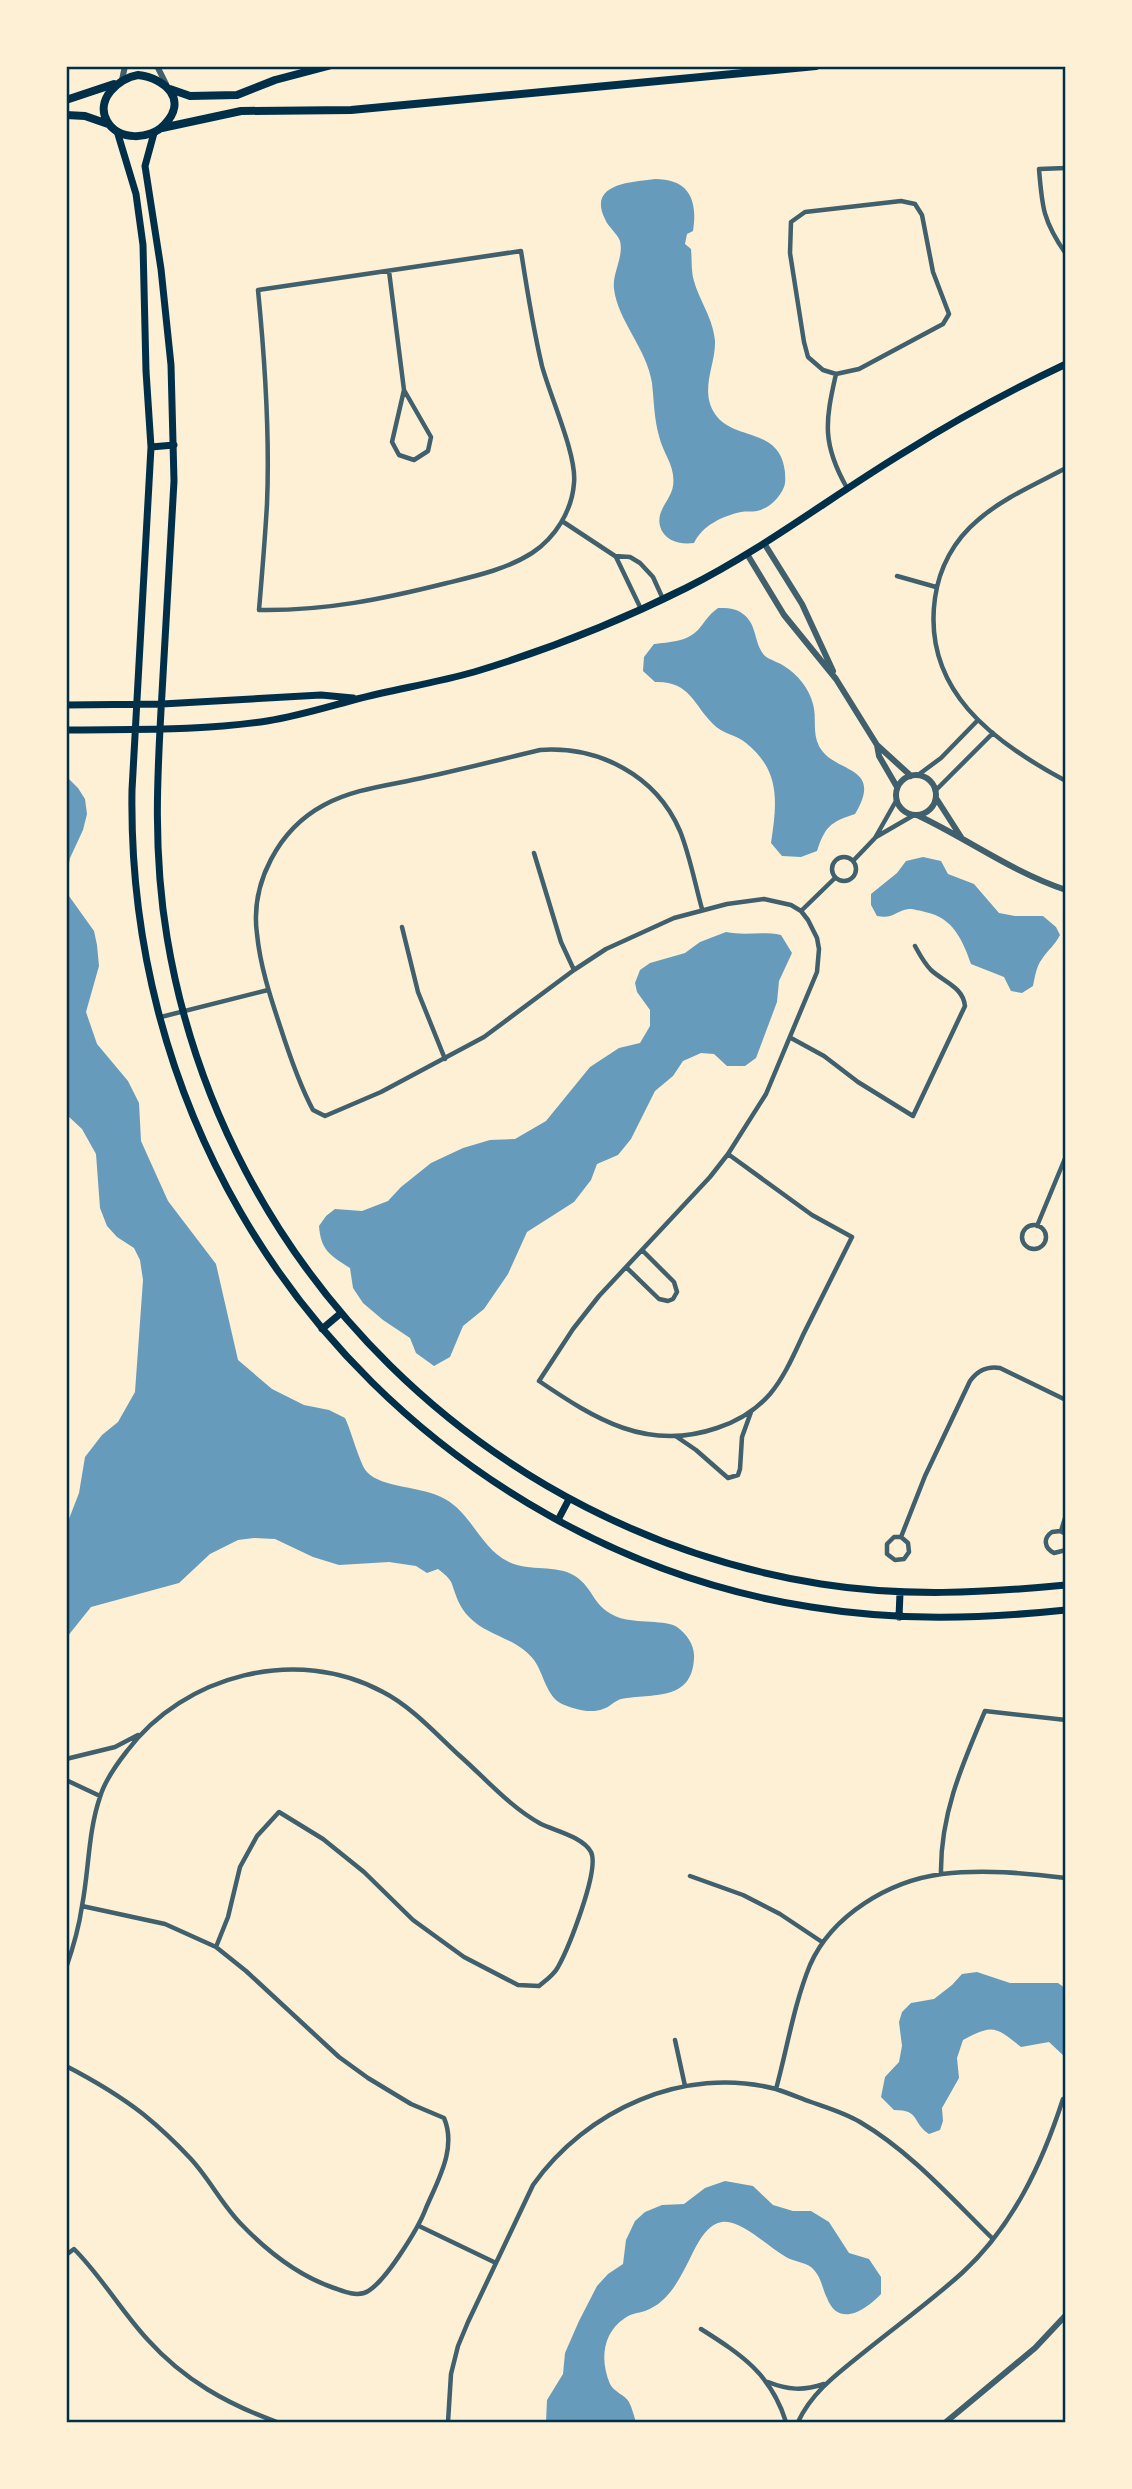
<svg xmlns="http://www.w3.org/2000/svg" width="1132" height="2489" font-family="Jost,sans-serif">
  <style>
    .water { fill: #669bbc }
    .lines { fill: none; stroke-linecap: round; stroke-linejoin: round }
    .minor { stroke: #3f606c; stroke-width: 4.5 }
    .tertiary { stroke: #3f606c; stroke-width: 6 }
    .secondary { stroke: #003049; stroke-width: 7 }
    .primary { stroke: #003049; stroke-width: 8 }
    .neatline { fill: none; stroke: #003049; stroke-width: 2.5 }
  </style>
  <rect width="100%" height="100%" fill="#fdf0d5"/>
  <path class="water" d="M655,179C689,179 698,200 693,231L687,234L685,244L691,249C692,259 691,271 694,281C700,302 713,318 715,341C716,365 699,390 715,414C734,442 780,426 785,472C785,477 786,482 784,487C779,499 769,508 757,511C752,512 746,511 741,512C722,516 702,526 694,543C680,545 664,541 660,526C656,510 671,500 673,486C676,466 663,454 659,436C654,418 654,401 652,383C647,349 618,321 614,289C612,273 624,257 620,241C617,233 608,227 605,219C587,183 633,182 655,179Z
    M718,608C727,608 736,608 743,614C758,625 753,643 765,656C770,660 778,662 784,666C797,674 809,688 813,704C817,718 812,732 819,746C833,774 885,764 855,814C830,822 825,827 817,851L801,857L782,856L771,843C777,803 781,771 746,743C737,735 722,734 713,724C693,704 690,681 655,682L643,671L644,657L654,644C670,642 686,642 698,630C705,622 708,615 718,608Z
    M67,777L78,788L85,799L87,814L83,830L70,858L67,874L69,896L94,931L97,945L99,966L86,1012L97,1044L128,1081L139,1103L141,1141L168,1201L216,1264L238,1360L272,1389L304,1405L329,1410L345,1418C351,1430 360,1465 367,1472C381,1488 423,1486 445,1499C472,1514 481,1549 509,1562C530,1572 556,1564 575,1576C595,1589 592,1608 620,1618C635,1623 667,1620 677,1627C687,1634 695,1646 694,1658C692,1702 653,1693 621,1699C614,1701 610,1707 603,1709C591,1714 573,1709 562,1704C546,1696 544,1674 534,1660C517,1638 487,1636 469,1617C459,1607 456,1596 452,1584C450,1578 443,1573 438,1569L427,1573L416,1566L389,1562L339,1565L313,1557L275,1539L254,1538L238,1540L210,1554L179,1583L91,1607L67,1637V1524L79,1493L85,1457L102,1435L118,1422L135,1392L143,1280L140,1260L134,1248L117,1237L107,1226L100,1208L96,1154L82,1129L67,1115Z
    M923,857L941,861L948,874L974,884L999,913L1015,916H1043L1056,927L1060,935C1055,945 1048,950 1042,959C1036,967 1035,977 1033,986L1022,993L1011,991L1004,977L971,964C963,941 953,917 925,912C921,911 914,909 909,909C894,911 895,919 877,916L871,905V894L897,873L906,861Z
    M726,932C745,936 762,931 781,935L792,953L779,981L777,1002L756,1058L745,1066H727L714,1054L701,1053L683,1061L673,1076L655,1091L631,1139L618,1155L597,1164L591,1180L574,1202L527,1232L508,1274L484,1309L463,1326L450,1357L434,1366L416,1353L410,1338L383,1320L363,1303L353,1288L350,1268C330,1255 321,1251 319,1226L326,1216L335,1209L362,1211L388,1201L401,1187L431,1163L463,1148L490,1140L515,1139L546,1121L590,1067L619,1048L640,1043L650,1026V1010L637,992L635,983L640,970L650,963L685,953L700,942Z
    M977,1972L1010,1983H1058L1065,1988V2057L1049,2042L1021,2047C995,2026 993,2024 963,2040L957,2058L959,2078L942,2108L943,2121L940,2130L929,2134C911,2122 921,2110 894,2110L881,2097L885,2077L899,2062L902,2046L899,2022L902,2012L911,2003L934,1999L952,1985L962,1974Z
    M725,2181L753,2186L773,2205L793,2211H811L829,2222L849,2253L869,2259L881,2277V2294C867,2309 839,2329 827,2298C822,2288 822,2279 814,2270C808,2262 794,2262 786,2257C768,2247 741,2219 722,2222C690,2227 689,2295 645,2311C638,2313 630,2314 625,2318C602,2333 600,2361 610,2384C614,2392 625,2395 629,2402C632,2408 634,2416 636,2422H546L547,2400L563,2374L565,2353L579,2321L597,2286L608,2274L623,2264L626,2240L635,2221L645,2212L662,2205L684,2204L705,2188Z"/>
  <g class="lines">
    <path class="minor" d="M1066,168L1039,169C1042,207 1043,221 1066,254
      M901,201L915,204L922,215L933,272L949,314L943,324L859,369L836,374L823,370L808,357L804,342L790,253L791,222L805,212Z
      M521,251C527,290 533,328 542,366C550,396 577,455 574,483C572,511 555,538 532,553C507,569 476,576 447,583C383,599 326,611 259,610C262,575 265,539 267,504C270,432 265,361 258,290Z
      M389,271L404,390L392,442L399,455L414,460L428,451L431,437L404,390
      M836,374C825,422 822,444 847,488
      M1066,468C1036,484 1003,498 978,520C954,540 939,568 935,598C922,690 993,742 1066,781
      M562,521L615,556L630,557L640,563L653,577L663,599
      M616,557L641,609
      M897,576L936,587
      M918,775L941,758L978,720
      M935,791L993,733
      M876,837L914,815
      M534,853L561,942L574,970
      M832 869a12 12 0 1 1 24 0a12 12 0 1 1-24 0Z
      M853,861L875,838L896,801
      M702,909C695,884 690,856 680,831C656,775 599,746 540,750C502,759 464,769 426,777C393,785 355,788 324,805C279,829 250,883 257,934C260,965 270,996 280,1026C289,1054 299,1084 313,1110L325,1116L381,1092L484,1037L574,970L606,949L674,918L727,904L764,899L791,905L801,911L808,920L817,938L819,949L817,972L766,1094L728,1154L710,1177L599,1296L573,1329L539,1381C595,1419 647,1452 717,1428C738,1421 756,1410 770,1394C785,1376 794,1354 804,1333C820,1301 836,1269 852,1237L812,1215L728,1154
      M801,911L835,878
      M402,927L418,992L445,1059
      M161,1017L268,990
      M791,1038L824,1056L858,1082L913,1116L965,1006C963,987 944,982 931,970C924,963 920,955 915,946
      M1022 1237a12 12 0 1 1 24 0a12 12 0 1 1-24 0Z
      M1037,1226L1066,1156
      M626,1267L659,1299L668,1301L673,1299L677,1292L674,1282L642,1250
      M677,1437L696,1450L728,1478L738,1475L740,1469L742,1437L751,1412
      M1061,1531L1066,1515
      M1066,1534L1060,1531L1052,1532C1043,1538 1044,1548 1054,1553L1066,1550
      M901,1537L908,1543L909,1552L904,1559L895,1560L887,1554V1544L894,1537H901L925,1476L970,1381C978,1370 987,1366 1000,1368L1066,1400
      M66,1759L115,1747L138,1735
      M66,1780L100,1796
      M941,1874C940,1815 962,1765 985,1711L1066,1720
      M690,1876L743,1895L780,1914L822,1942
      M66,1968C73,1948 79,1927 82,1906C89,1870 88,1832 100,1797C105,1780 116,1765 127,1751C184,1675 297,1645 383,1692C412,1707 436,1734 460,1756C486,1779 510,1807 541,1824C556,1831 583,1837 591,1852C600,1870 568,1949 558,1967C554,1975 545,1981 539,1986L518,1985L464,1957L413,1920L364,1872L323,1839L279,1812L257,1836L240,1867L228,1917L216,1947
      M675,2040L685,2086
      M66,2066C93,2080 120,2096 143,2114C159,2127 176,2143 190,2158C209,2178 222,2205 242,2225C267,2251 299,2276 334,2288C343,2291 354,2296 364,2293C383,2287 419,2227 426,2208C438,2180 457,2148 444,2118L411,2104L368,2078L339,2057L246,1971L216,1947L165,1924L82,1906
      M776,2089C787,2049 794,2004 810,1965C832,1915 889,1881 942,1874C983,1869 1025,1873 1066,1878
      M419,2226L496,2263
      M66,2255L74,2249C102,2277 121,2311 148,2340C184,2380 227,2404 277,2422
      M701,2329C742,2355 771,2374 786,2422
      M768,2382C788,2390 803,2391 824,2384
      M448,2422L451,2374L458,2346L468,2322L533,2185C586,2110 684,2065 776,2089C788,2093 800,2098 811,2102C828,2108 845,2113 860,2122C911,2152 951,2198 993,2239
      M798,2422C812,2392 837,2374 863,2353C895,2327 931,2301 962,2273C1013,2226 1042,2164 1063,2099"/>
    <path class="tertiary" d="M157,66L166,84
      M122,80L125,66
      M764,543L802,604L833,671
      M747,554L784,615L836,679L877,745L879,756L897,787
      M877,745L911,776
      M896 795a20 20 0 1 1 40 0a20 20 0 1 1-40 0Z
      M936,798L961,837
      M917,815C968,839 1012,872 1066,890
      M946,2422L1035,2348L1066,2315"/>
    <path class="secondary" d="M117,131L136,194L143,245L146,371L151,447L132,790C127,1094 286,1368 550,1516C630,1561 720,1593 811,1607C896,1621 980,1619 1066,1610
      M154,133L145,166L161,269L171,365L174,481C170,552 166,622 162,693C157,777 153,853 167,937C222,1270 489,1531 821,1584C903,1597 983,1593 1066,1585
      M151,447L174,445
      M66,705L162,704L321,695L353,698
      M66,730C133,729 201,731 267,721C298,716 327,707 357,699C396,689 435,683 474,672C547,650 618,622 686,588C764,549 833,495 908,450C959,418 1011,390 1066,364
      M322,1329L341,1313
      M558,1520L569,1499
      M899,1617L900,1593"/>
    <path class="primary" d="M138,75C165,78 189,100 164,125C150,140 118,141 107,121C95,100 118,78 138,75Z
      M170,89L190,96L237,95L275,80L328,66
      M66,100L114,84
      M66,115L85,116L108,124
      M162,128L241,111L351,110L816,66"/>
  </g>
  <rect width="1132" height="2489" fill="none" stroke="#fdf0d5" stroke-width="136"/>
  <rect x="68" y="68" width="996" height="2353" class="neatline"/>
</svg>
